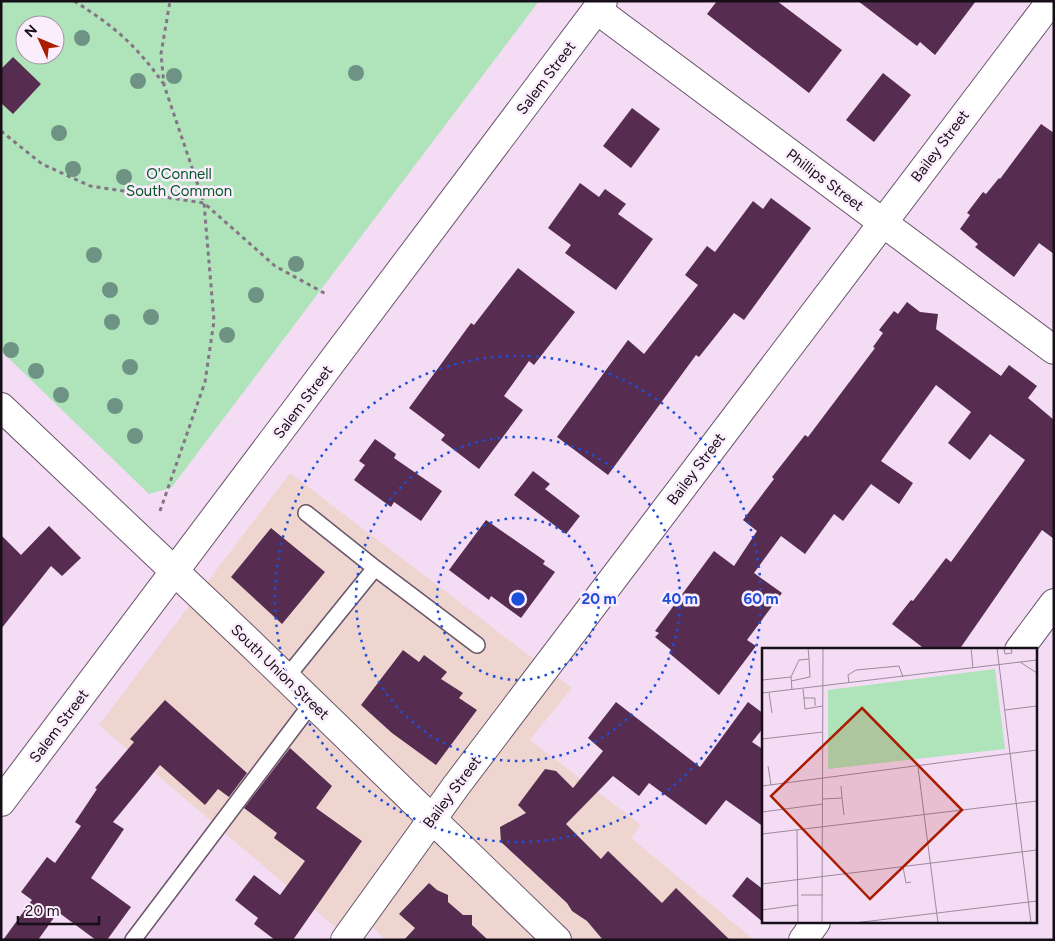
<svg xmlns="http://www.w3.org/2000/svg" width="1055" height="941" font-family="Figtree,sans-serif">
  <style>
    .commercial { fill: #eed5cf }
    .green { fill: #afe3ba; fill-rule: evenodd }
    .building { fill: #562d50 }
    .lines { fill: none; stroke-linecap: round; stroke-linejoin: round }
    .service-casing { stroke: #68546a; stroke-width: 18 }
    .minor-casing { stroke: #68546a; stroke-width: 30 }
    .secondary-casing { stroke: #68546a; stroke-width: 30 }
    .path { stroke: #847485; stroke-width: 3; stroke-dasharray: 4 4; stroke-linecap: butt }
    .service { stroke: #fff; stroke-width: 15 }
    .minor { stroke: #fff; stroke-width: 28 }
    .secondary { stroke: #fff; stroke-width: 28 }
    .tree { fill: #6e9283 }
    .ring { fill: none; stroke: #1d4ed8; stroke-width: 2.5; stroke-dasharray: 2.5 5 }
    .labels { text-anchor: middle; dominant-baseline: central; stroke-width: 5; stroke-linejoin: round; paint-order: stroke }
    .street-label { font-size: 15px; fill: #170f18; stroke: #fbedfc }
    .park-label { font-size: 15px; fill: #005625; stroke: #fbedfc }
    .inset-road { fill: none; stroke: #9c8a9d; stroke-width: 1 }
    .view { fill: #aa1c00; fill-opacity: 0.15; stroke: #aa1c00; stroke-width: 2.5 }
    .inset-edge { fill: none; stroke: #170f18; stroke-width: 2.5 }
    .centre { fill: #1d4ed8; stroke: #fbedfc; stroke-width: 2.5 }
    .ring-label { font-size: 15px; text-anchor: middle; font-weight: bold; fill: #1d4ed8; stroke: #fbedfc; stroke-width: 5; stroke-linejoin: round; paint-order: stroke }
  </style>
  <rect width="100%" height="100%" fill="#f4dcf5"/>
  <path class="commercial" d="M290,473L572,688L530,740L641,825L631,838L754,940H385L358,912L342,933L99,725Z"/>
  <path class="green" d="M1,1H539L171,488L149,494L1,351ZM25,25H55V55H25Z"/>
  <path class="building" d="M717,1H777L842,50L809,93L707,14Z
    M858,1H976L935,55L920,42L917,46Z
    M13,57L41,84L13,114L1,103V69Z
    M883,73L911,95L874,142L846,120Z
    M632,108L660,129L631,168L603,146Z
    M1041,124L1054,133V254L1039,243L1014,277L975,247L978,244L960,229L970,215L967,213L983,192L986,194L999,178L1000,179Z
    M580,183L599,197L605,189L626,204L618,214L653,239L616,290L565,253L571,245L548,228Z
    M771,198L811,228L744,320L734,313L699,357L696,355L608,475L557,437L628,340L644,354L698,285L685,275L707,246L715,252L753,201L763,209Z
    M518,268L575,312L534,365L529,361L504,396L523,410L479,469L441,440L445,435L409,408L471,323L474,325Z
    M907,302L920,312L938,314L936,329L1001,376L1009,365L1037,386L1028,398L1054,420V539L1042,530L959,650H926L892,624L911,600L913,601L946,558L951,562L1025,460L990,434L970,460L948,443L971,412L936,385L881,461L913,483L899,504L871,484L843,521L834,514L805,554L781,536L754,573L782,593L747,640L756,646L719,695L669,653L671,650L655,637L659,633L655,631L714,551L734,566L757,531L743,520L774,479L772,477L805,435L808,437L875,348L873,347L883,333L879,330L894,311L898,314Z
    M375,439L396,454L394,458L442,491L421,521L394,502L391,507L354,480L365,465L359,461Z
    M533,471L550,484L545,489L580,516L566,534L514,495Z
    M486,520L545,561L543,564L555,572L521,618L491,596L489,600L449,570Z
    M49,526L81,558L62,576L51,566L1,629V535L21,555Z
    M271,528L325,572L282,624L231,577Z
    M403,650L419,662L424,655L447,672L441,679L463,693L459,698L477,710L436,765L392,733L361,705Z
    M165,700L247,773L229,797L218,789L205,805L160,765L113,822L124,829L91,878L131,907L107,940H96L58,912L38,940H3L32,900L21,892L47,857L55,863L81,826L75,822L97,789L95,788L134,742L130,739Z
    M616,702L700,767L748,702L764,714V727L752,742L764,750V827L726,800L706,825L649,783L639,796L613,776L566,824L601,859L608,851L662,903L676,888L730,940H603L587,921L572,911L567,903L501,842L500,827L526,813L518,805L545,769L556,771L573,788L603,751L588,738Z
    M290,748L332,786L316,808L362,841L293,940H275L254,924L258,918L235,900L254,875L280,895L305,861L274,838L277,833L244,808Z
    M747,877L764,890V923L732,896Z
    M429,883L437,890L448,895V902L463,915H472V925L488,940H404L415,928L399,914Z"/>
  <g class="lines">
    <defs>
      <path id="service" d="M375,568L477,645
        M286,678L375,568L306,513
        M133,940L312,703"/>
      <path id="minor" d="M597,10L1054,350
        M1019,650L1054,603
        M345,940L456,786L1051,1
        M803,940L816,922"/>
      <path id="secondary" d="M1,407L245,638L557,940
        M1,802L603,1"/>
    </defs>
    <use href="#service" class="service-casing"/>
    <use href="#minor" class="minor-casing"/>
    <use href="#secondary" class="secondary-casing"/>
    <path class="path" d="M74,1C114,26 136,45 163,83
      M1,131L42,164L90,186L204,203L275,266L326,294
      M160,511L205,382L214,321L204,203L164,85L161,54L170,1"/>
    <use href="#service" class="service"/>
    <use href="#minor" class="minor"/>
    <use href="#secondary" class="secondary"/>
  </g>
  <g class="tree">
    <circle cx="82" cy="38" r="8"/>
    <circle cx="356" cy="73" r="8"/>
    <circle cx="174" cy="76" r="8"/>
    <circle cx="138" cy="81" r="8"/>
    <circle cx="59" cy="133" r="8"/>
    <circle cx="73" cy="169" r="8"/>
    <circle cx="124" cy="177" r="8"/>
    <circle cx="94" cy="255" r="8"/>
    <circle cx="296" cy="264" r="8"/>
    <circle cx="110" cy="290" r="8"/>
    <circle cx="256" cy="295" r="8"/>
    <circle cx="151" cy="317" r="8"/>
    <circle cx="112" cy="322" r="8"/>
    <circle cx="227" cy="335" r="8"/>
    <circle cx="11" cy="350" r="8"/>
    <circle cx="130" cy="367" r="8"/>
    <circle cx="36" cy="371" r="8"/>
    <circle cx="61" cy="395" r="8"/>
    <circle cx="115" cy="406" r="8"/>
    <circle cx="135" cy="436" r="8"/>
  </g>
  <g class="ring">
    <circle cx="518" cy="599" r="81"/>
    <circle cx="518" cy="599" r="162"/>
    <circle cx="518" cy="599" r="243"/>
  </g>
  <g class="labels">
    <g class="street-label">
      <text transform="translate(546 78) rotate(-53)">Salem Street</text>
      <text transform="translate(940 146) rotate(-53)">Bailey Street</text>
      <text transform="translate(825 180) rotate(37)">Phillips Street</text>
      <text transform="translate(303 402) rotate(-53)">Salem Street</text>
      <text transform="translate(696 469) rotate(-53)">Bailey Street</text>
      <text transform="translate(280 672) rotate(44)">South Union Street</text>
      <text transform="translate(59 726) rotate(-53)">Salem Street</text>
      <text transform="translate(452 792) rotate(-53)">Bailey Street</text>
    </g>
    <g class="park-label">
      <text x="179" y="174">O'Connell<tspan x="179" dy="17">South Common</tspan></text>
    </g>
  </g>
  <g transform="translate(762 648)">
    <rect width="275" height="275" fill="#f4dcf5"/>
    <path d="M233,21L243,101L66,121V42Z" fill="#afe3ba"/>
    <path class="inset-road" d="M209,0L211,20M235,0L269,275M242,0L243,6L250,5L249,0M258,14L275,25M0,32L29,29M29,33L48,29L47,11M87,35L86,27L94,22L137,18L141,29M41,41L43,61L61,58M30,42L29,29L37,12L47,11L46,0M0,45L275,12M7,45L10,65M42,50H53V58M243,62L275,58M0,91L61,84M6,118L9,137M156,119L176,275M0,138L275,102M80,150L82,167M61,151L80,150L79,138M0,164L61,156M35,182L36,275M0,186L275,153M141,219L144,235L149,234M0,236L275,202M39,247H61M0,262L36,257M60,275L61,0M92,275L275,253"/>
    <path class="view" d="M100,60L200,162L108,251L9,148Z"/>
    <rect width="275" height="275" class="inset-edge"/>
  </g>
  <circle cx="518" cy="599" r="8" class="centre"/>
  <g class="ring-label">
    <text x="599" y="604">20 m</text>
    <text x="680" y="604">40 m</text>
    <text x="761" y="604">60 m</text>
  </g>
  <rect width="1055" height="941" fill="none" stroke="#170f18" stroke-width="5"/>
  <g transform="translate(40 40) rotate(314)"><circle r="24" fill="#fbedfc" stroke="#a094a1"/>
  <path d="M0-4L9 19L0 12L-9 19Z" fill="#aa1c00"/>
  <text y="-8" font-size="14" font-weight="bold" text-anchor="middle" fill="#170f18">N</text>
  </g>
  <path d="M18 916v8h81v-8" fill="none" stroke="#170f18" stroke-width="2.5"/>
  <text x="25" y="916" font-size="15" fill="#170f18" stroke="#fbedfc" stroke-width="4" paint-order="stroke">20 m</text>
</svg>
